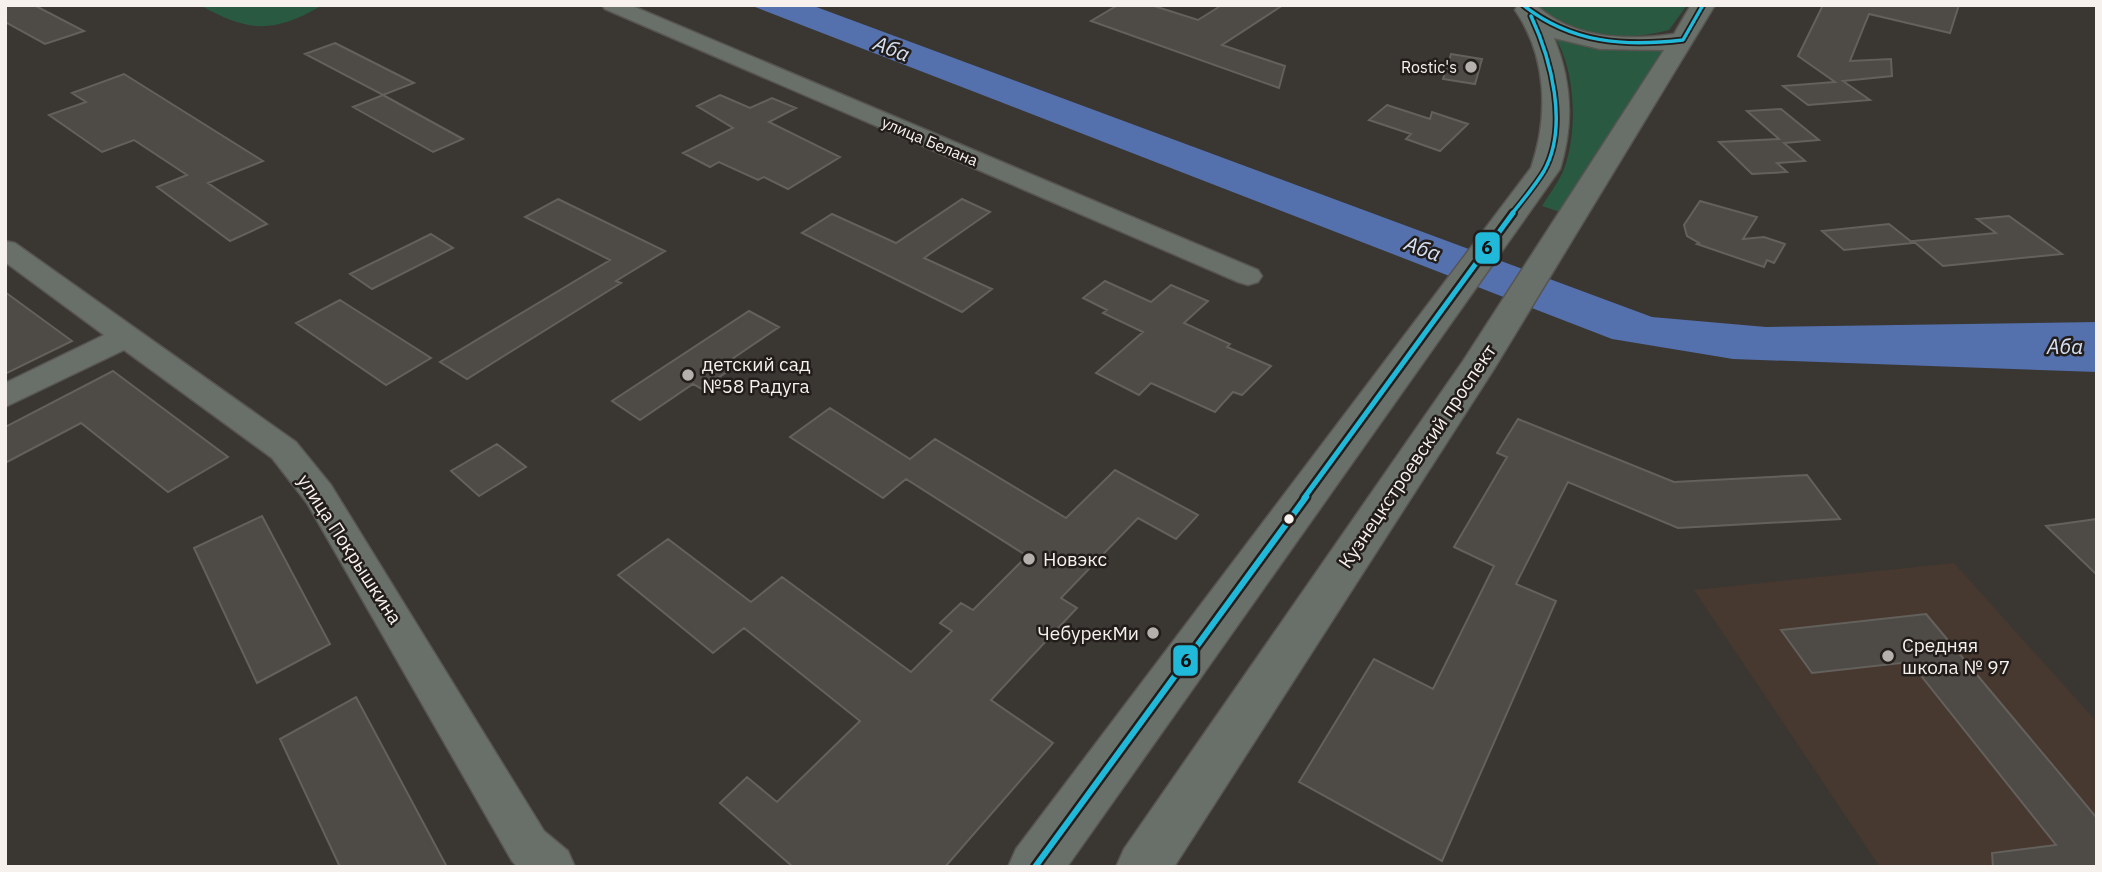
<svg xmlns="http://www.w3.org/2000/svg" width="2102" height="872" font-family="'IBM Plex Sans',sans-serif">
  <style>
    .built { fill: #473930 }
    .green { fill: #295940 }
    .water { fill: #5470ad }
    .building { fill: #4e4b47; stroke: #64605c; stroke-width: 2 }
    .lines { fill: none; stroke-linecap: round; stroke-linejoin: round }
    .minor-casing { stroke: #575451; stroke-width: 3 }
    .major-casing { stroke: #575451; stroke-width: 3 }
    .minor { fill: #697069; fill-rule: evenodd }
    .major { fill: #697069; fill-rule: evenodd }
    .bus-1-far2-casing { stroke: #221d1a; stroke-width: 7 }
    .bus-1-far1-casing { stroke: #221d1a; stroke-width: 10 }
    .bus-1-casing { stroke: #221d1a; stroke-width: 11 }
    .bus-1-far2 { stroke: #20b9da; stroke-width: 3.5 }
    .bus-1-far1 { stroke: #20b9da; stroke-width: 5 }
    .bus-1 { stroke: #20b9da; stroke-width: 6 }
    .poi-dot { fill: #b5b0ac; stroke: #221d1a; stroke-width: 2.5 }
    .bus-dot { fill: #f7f1ed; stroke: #221d1a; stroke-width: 2.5 }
    .labels { text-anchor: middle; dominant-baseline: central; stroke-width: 5; stroke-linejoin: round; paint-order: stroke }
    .far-poi-label { font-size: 16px; fill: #f7f1ed; stroke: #221d1a; text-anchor: end }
    .far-street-label { font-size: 16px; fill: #f7f1ed; stroke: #221d1a }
    .poi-label { font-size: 19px; fill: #f7f1ed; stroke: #221d1a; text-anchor: start }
    .street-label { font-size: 19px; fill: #f7f1ed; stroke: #221d1a }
    .water-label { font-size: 21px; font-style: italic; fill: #d6e0f3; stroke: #221d1a }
    .line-badge { stroke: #221d1a; stroke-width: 2.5 }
    .pale-badge-label { font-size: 19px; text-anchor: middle; font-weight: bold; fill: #111 }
  </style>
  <rect width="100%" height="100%" fill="#3a3632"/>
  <path class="built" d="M1954,563L2097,722V867H1880L1694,590Z"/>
  <path class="green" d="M200,5H321V6C273,34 247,32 200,5Z
    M1536,5H1687L1669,30C1623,43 1573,35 1536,5Z
    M1554,36L1621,51L1663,49L1560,212L1542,206C1549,194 1559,182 1564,169C1578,132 1576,69 1554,36Z"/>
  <path class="water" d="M750,5H811L1652,317L1766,327L2097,322V372L1733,359L1612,339Z"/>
  <path class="building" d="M5,5H34L84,31L45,44L5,22Z
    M1118,5H1151L1198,20L1222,5H1283L1222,45L1285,66L1279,88L1091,21Z
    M1823,5H1959L1950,33L1869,14L1850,61L1891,59L1892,76L1843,81L1870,100L1808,105L1783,86L1835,82L1798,56Z
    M335,43L414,83L383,95L305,54Z
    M1451,54L1482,59L1475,84L1443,79Z
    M124,74L263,161L208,183L267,224L230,241L157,187L187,175L134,140L102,152L49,115L86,102L72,93Z
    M383,95L463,139L433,152L353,107Z
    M720,95L750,108L772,98L796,108L769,122L840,157L788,189L764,177L758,180L719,162L710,167L683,153L733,128L697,106Z
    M1387,105L1430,119L1432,112L1468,124L1440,151L1406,139L1411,134L1369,120Z
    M1781,109L1819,140L1784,143L1805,161L1777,163L1787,172L1752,174L1719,142L1779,139L1747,111Z
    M558,199L665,251L616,281L621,283L467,379L440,362L610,260L525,217Z
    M962,199L990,212L924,258L992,289L962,312L802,233L832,214L896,243Z
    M1700,201L1757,217L1743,239L1764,237L1785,244L1774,263L1767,260L1764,267L1697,244L1699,243L1687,236L1684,225Z
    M2009,216L2062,254L1943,266L1913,241L1996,233L1977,219Z
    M1889,224L1913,243L1844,250L1822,231Z
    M431,234L453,248L372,289L350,274Z
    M1105,281L1151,302L1171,285L1208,301L1184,323L1230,344L1227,347L1271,366L1242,395L1233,392L1215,412L1151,383L1139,395L1096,373L1143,332L1103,313L1107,310L1083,298Z
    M5,292L72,341L5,374Z
    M340,300L431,358L386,385L296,323Z
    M749,311L779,327L729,361L737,365L702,389L693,384L640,420L612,401Z
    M113,371L228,457L168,492L81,423L5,463V427Z
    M830,408L910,459L935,439L1066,518L1115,470L1198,515L1176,539L1138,518L1061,598L1077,608L991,700L1053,743L945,867H793L720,803L747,777L777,802L860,721L744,628L713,653L618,575L668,539L751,602L782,577L911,672L952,631L940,623L961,603L973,610L1027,556L906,479L883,498L790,437Z
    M1518,419L1674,482L1807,475L1840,519L1678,528L1568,482L1516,584L1556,601L1442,861L1299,782L1374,659L1433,689L1494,566L1454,547L1507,457L1497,453Z
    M497,444L526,467L479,496L451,471Z
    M262,516L330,644L257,683L194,548Z
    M2097,519V575L2046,526Z
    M1926,614L2097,818V867H1993L1992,853L2056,845L1910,662L1812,673L1781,630Z
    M356,697L447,867H340L280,739Z"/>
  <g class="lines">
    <defs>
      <path id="minor" d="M602,5H630L1258,270L1262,276L1258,282L1248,285L1238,282L605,9Z
        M5,241L15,243L296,442L331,485L544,831L568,851L575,867H518L512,861L307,503L272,458L124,350L5,407V383L104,335L5,262Z"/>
      <path id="major" d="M1518,5H1536C1573,39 1627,41 1674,34L1691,5H1715L1494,369L1174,867H1116L1124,849L1463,361L1664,50L1600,49L1554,38C1572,82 1574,124 1560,169L1067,867H1008L1016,849L1531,168C1549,116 1547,56 1515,10Z"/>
    </defs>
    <use href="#minor" class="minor-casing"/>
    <use href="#major" class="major-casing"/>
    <use href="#minor" class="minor"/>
    <use href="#major" class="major"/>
    <defs>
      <path id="bus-1-far2" d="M1523,5C1571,43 1624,47 1683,40L1703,5
        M1511,215C1522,201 1535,186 1544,171C1569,126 1551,59 1531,16"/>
      <path id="bus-1-far1" d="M1304,498L1513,213"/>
      <path id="bus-1" d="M1035,867L1306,497"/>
    </defs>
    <use href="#bus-1-far2" class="bus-1-far2-casing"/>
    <use href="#bus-1-far1" class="bus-1-far1-casing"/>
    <use href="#bus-1" class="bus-1-casing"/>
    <use href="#bus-1-far2" class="bus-1-far2"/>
    <use href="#bus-1-far1" class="bus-1-far1"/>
    <use href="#bus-1" class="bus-1"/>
  </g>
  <g class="poi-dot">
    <circle cx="1471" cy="67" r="7"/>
    <circle cx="688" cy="375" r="7"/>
    <circle cx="1029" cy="559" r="7"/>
    <circle cx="1153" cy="633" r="7"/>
    <circle cx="1888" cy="656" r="7"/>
  </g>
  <circle class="bus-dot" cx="1289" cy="519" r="6"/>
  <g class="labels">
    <g class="far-poi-label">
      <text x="1457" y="67">Rostic's</text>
    </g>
    <g class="far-street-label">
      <text transform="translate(930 141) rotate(23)">улица Белана</text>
    </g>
    <g class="poi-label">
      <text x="702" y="364">детский сад<tspan x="702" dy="22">№58 Радуга</tspan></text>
      <text x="1043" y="559">Новэкс</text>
      <text x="1139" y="633" text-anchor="end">ЧебурекМи</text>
      <text x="1902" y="645">Средняя<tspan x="1902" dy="22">школа № 97</tspan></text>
    </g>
    <g class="street-label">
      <text transform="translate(1417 456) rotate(-56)">Кузнецкстроевский проспект</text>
      <text transform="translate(350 549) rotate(57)">улица Покрышкина</text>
    </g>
    <g class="water-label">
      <text transform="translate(892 48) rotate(21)">Аба</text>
      <text transform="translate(1423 248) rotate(20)">Аба</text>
      <text x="2065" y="346">Аба</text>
    </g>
  </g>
  <g class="line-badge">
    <rect x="1474" y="231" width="27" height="34" rx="7" fill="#20b9da"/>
    <rect x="1172" y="644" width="27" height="33" rx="7" fill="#20b9da"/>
  </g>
  <g class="pale-badge-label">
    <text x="1487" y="254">6</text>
    <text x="1186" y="667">6</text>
  </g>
  <rect width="2102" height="872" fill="none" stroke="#f7f1ed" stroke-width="14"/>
</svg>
